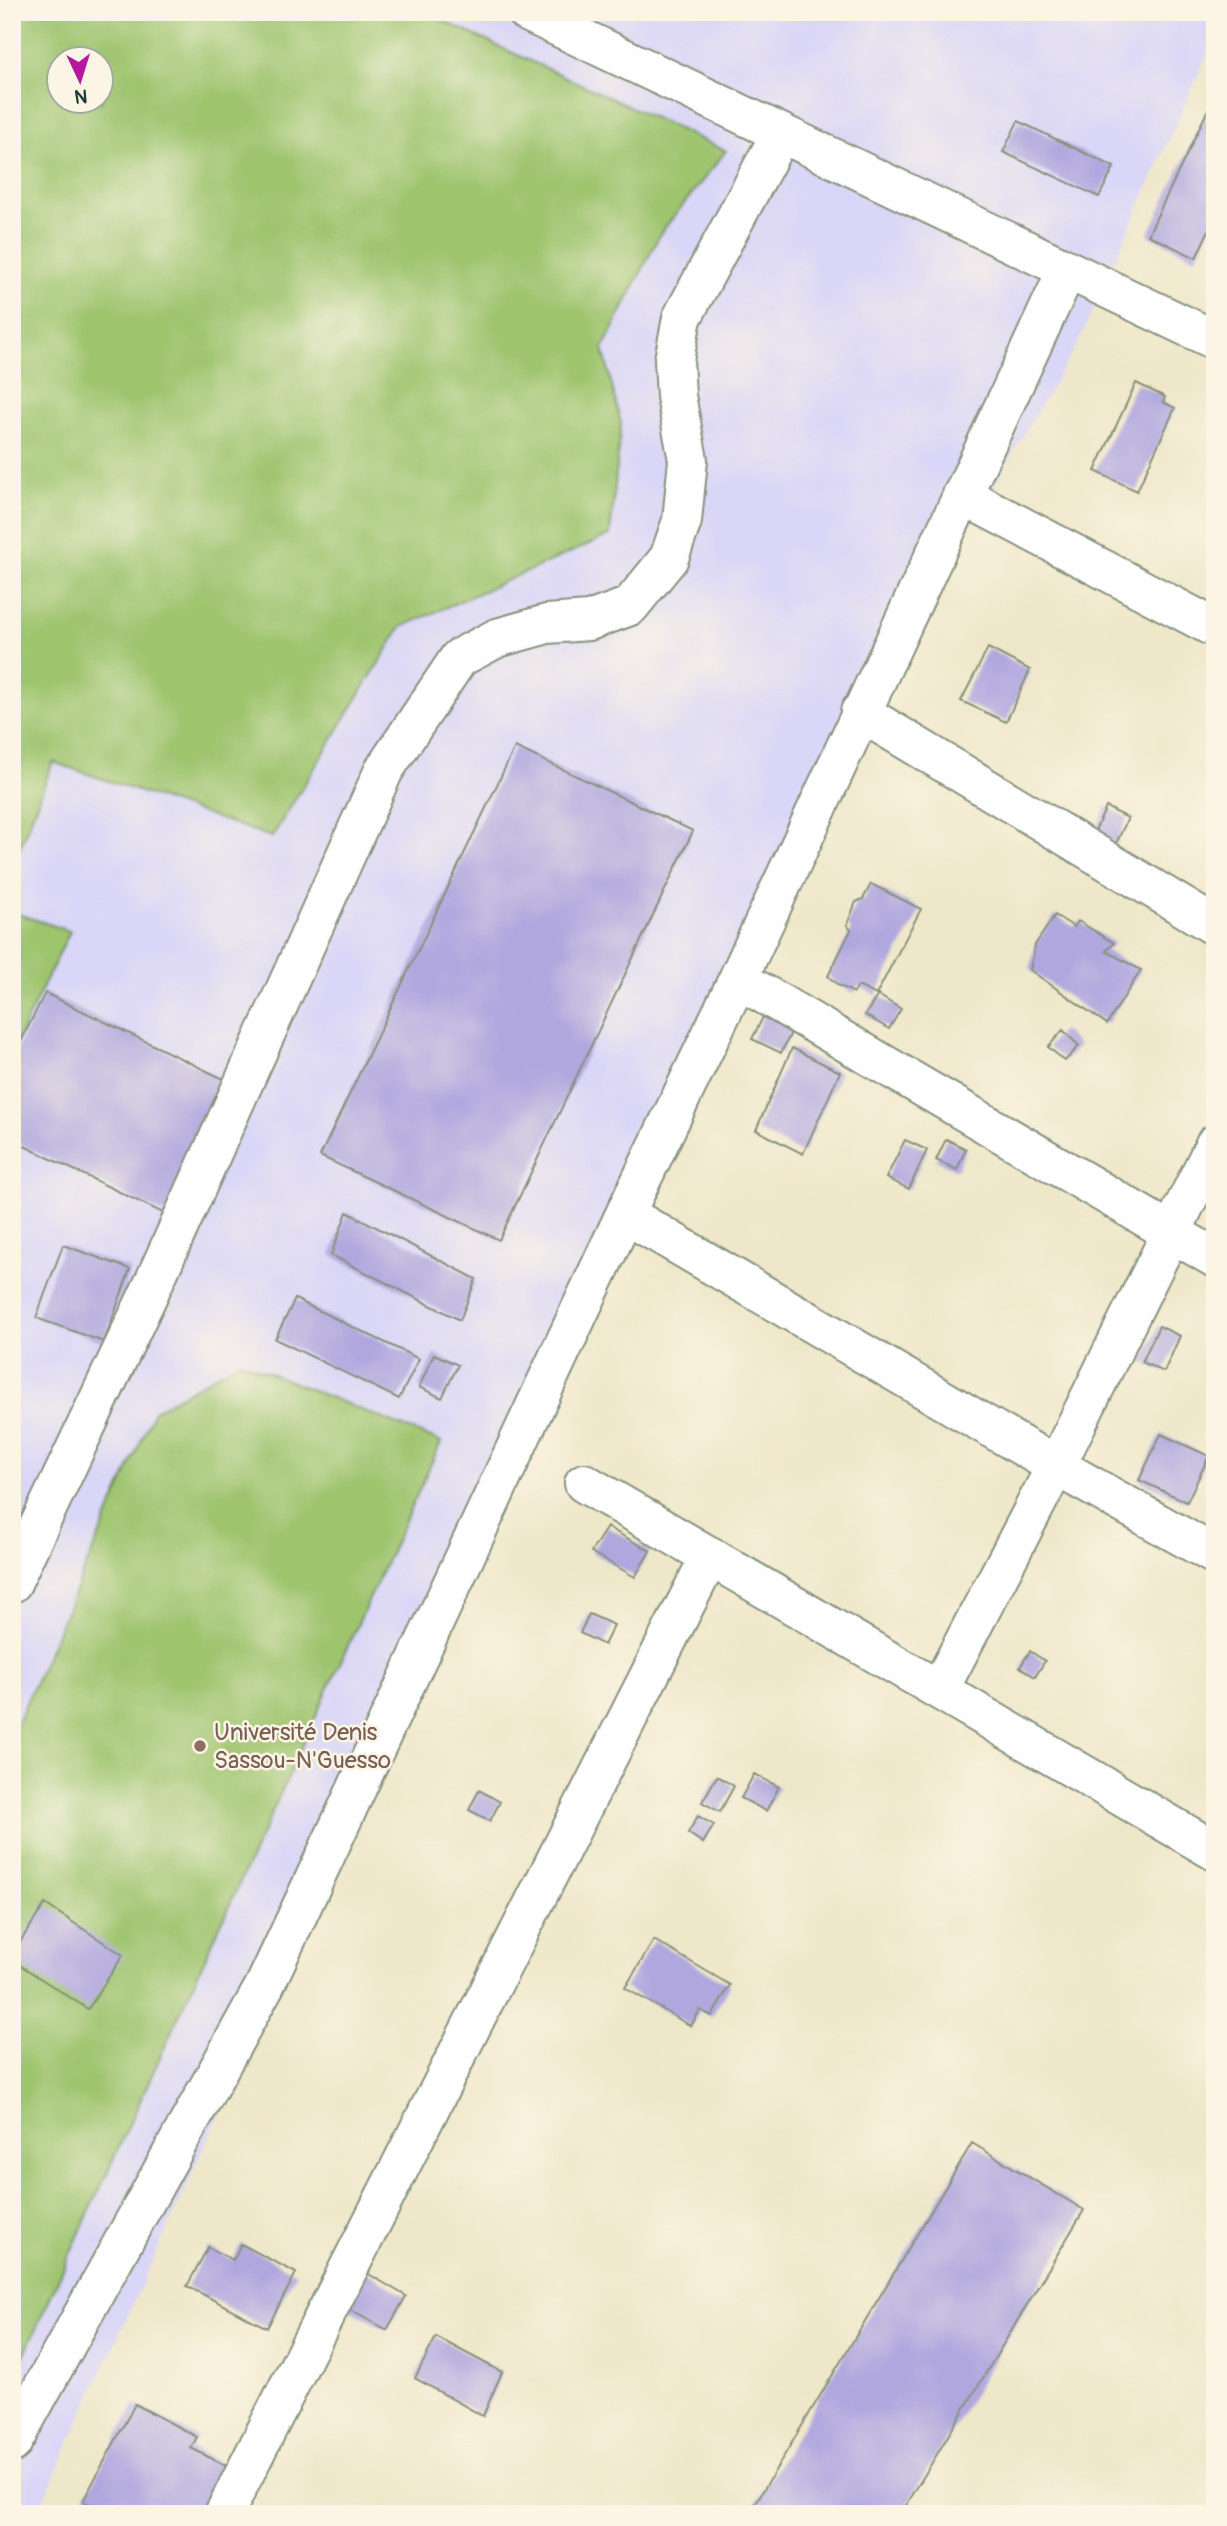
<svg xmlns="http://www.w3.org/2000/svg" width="1227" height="2526" font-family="Pangolin,sans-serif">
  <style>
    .built { fill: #d9d6f7; fill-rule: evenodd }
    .green { fill: #9ec46e; stroke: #5e8051; stroke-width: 2; fill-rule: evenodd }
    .building { fill: #b0a7df }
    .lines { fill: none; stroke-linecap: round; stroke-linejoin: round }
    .minor-casing { stroke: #87927e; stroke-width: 42 }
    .minor { stroke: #fff; stroke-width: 38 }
    .education-dot { fill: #8d6e63; stroke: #fcf5e5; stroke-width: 2.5 }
    .labels { text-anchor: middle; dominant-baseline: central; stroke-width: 5; stroke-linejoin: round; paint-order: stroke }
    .education-label { font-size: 24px; fill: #785e54; stroke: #fcf5e5; text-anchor: start }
  </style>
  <rect width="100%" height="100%" fill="#fcf5e5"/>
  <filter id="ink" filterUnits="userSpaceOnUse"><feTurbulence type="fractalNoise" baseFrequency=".0143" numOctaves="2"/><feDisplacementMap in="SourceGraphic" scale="14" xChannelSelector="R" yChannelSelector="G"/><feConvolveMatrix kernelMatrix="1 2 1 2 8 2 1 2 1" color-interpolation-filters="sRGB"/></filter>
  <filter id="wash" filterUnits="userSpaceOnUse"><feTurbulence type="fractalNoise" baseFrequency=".00686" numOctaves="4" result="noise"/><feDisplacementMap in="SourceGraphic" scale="28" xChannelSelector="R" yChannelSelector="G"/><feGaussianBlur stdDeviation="1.57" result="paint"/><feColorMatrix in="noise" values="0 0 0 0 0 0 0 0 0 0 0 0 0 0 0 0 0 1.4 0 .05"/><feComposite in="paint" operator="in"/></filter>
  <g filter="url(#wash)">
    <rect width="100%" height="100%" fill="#efe7c9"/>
    <path class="built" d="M12,12H1215V37L1079,341L860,712L37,2514H12ZM60,60H102V102H60Z"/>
    <path class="green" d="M12,12H424L726,151L660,234L603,348L621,424L610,535L401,627L272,837L53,762L12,868ZM60,60H102V102H60Z
      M12,912L70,931L12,1051Z
      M240,1361L441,1442L12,2381V1735L154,1411Z"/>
    <g id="blocks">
      <path class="building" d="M1215,95V217L1196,258L1148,235Z
        M1018,121L1114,167L1099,197L1003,152Z
        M1136,383L1165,397L1163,402L1175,408L1137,491L1095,471Z
        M988,648L1030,670L1006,722L961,701Z
        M515,747L693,831L499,1240L320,1156Z
        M1106,807L1128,818L1116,844L1094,833Z
        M871,884L921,909L876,995L858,986L854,993L838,985L828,976L851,930L847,925L856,902L863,899Z
        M1055,915L1074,927L1078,921L1114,943L1106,951L1141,970L1107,1024L1030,970L1035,945Z
        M45,993L236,1085L171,1217L12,1140V1059Z
        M878,995L901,1009L889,1029L865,1015Z
        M768,1007L797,1021L781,1053L752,1039Z
        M1063,1030L1079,1046L1065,1061L1048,1047Z
        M792,1048L840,1072L803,1154L756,1130Z
        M946,1139L966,1149L957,1170L936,1160Z
        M905,1140L927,1150L909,1189L886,1178Z
        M347,1212L476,1279L460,1320L331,1255Z
        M63,1245L130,1269L104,1342L36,1318Z
        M295,1299L419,1359L399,1399L275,1339Z
        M1159,1326L1180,1336L1164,1372L1142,1362Z
        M434,1354L458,1365L442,1398L419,1387Z
        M1161,1434L1209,1456L1187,1502L1139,1480Z
        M607,1527L650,1551L635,1577L591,1552Z
        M589,1614L614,1625L604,1645L580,1633Z
        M1030,1651L1045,1661L1035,1677L1020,1667Z
        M754,1774L779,1787L766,1811L741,1798Z
        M717,1776L734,1786L720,1812L702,1802Z
        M479,1790L500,1802L490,1821L469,1810Z
        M698,1816L714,1825L703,1843L688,1833Z
        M45,1904L123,1955L88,2009L12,1960V1954Z
        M654,1940L730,1985L712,2016L700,2010L691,2026L625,1988Z
        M972,2143L1084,2210L901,2514H749Z
        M241,2244L296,2273L267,2328L187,2286L208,2247L233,2260Z
        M355,2266L406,2296L387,2330L333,2301Z
        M436,2337L502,2372L483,2416L415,2378Z
        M135,2404L197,2437L191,2448L228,2467L203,2514H107L83,2501Z"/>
    </g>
  </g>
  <g filter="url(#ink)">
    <use href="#blocks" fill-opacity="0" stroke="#87927e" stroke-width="2"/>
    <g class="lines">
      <defs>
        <path id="minor" d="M527,12L1215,340
          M962,495L1215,628
          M860,712L1215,926
          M738,979L1215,1258
          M625,1214L1056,1466L1215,1555
          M584,1483L1215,1851
          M12,1583L150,1291L384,770L459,658L497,638L547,624L589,621L630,606L669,558L682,521L688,460L676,396L674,360L682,318L781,133
          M939,1690L1056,1466L1215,1144
          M12,2443L265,1985L625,1214L738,979L1067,270
          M224,2514L710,1556"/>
      </defs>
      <use href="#minor" class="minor-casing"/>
      <use href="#minor" class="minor"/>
    </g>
  </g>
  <circle class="education-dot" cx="200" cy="1746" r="7"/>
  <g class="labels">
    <g class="education-label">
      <text x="214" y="1732">Université Denis<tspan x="214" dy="28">Sassou-N'Guesso</tspan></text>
    </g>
  </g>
  <rect width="1227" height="2526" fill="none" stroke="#fcf5e5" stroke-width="42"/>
  <g transform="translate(80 80) rotate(176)"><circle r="33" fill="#fcf5e5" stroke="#a4ab9e" stroke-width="2"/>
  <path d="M0-5L12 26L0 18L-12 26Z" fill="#b5179e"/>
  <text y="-10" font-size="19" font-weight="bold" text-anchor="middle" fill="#1f3d34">N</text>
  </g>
</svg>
